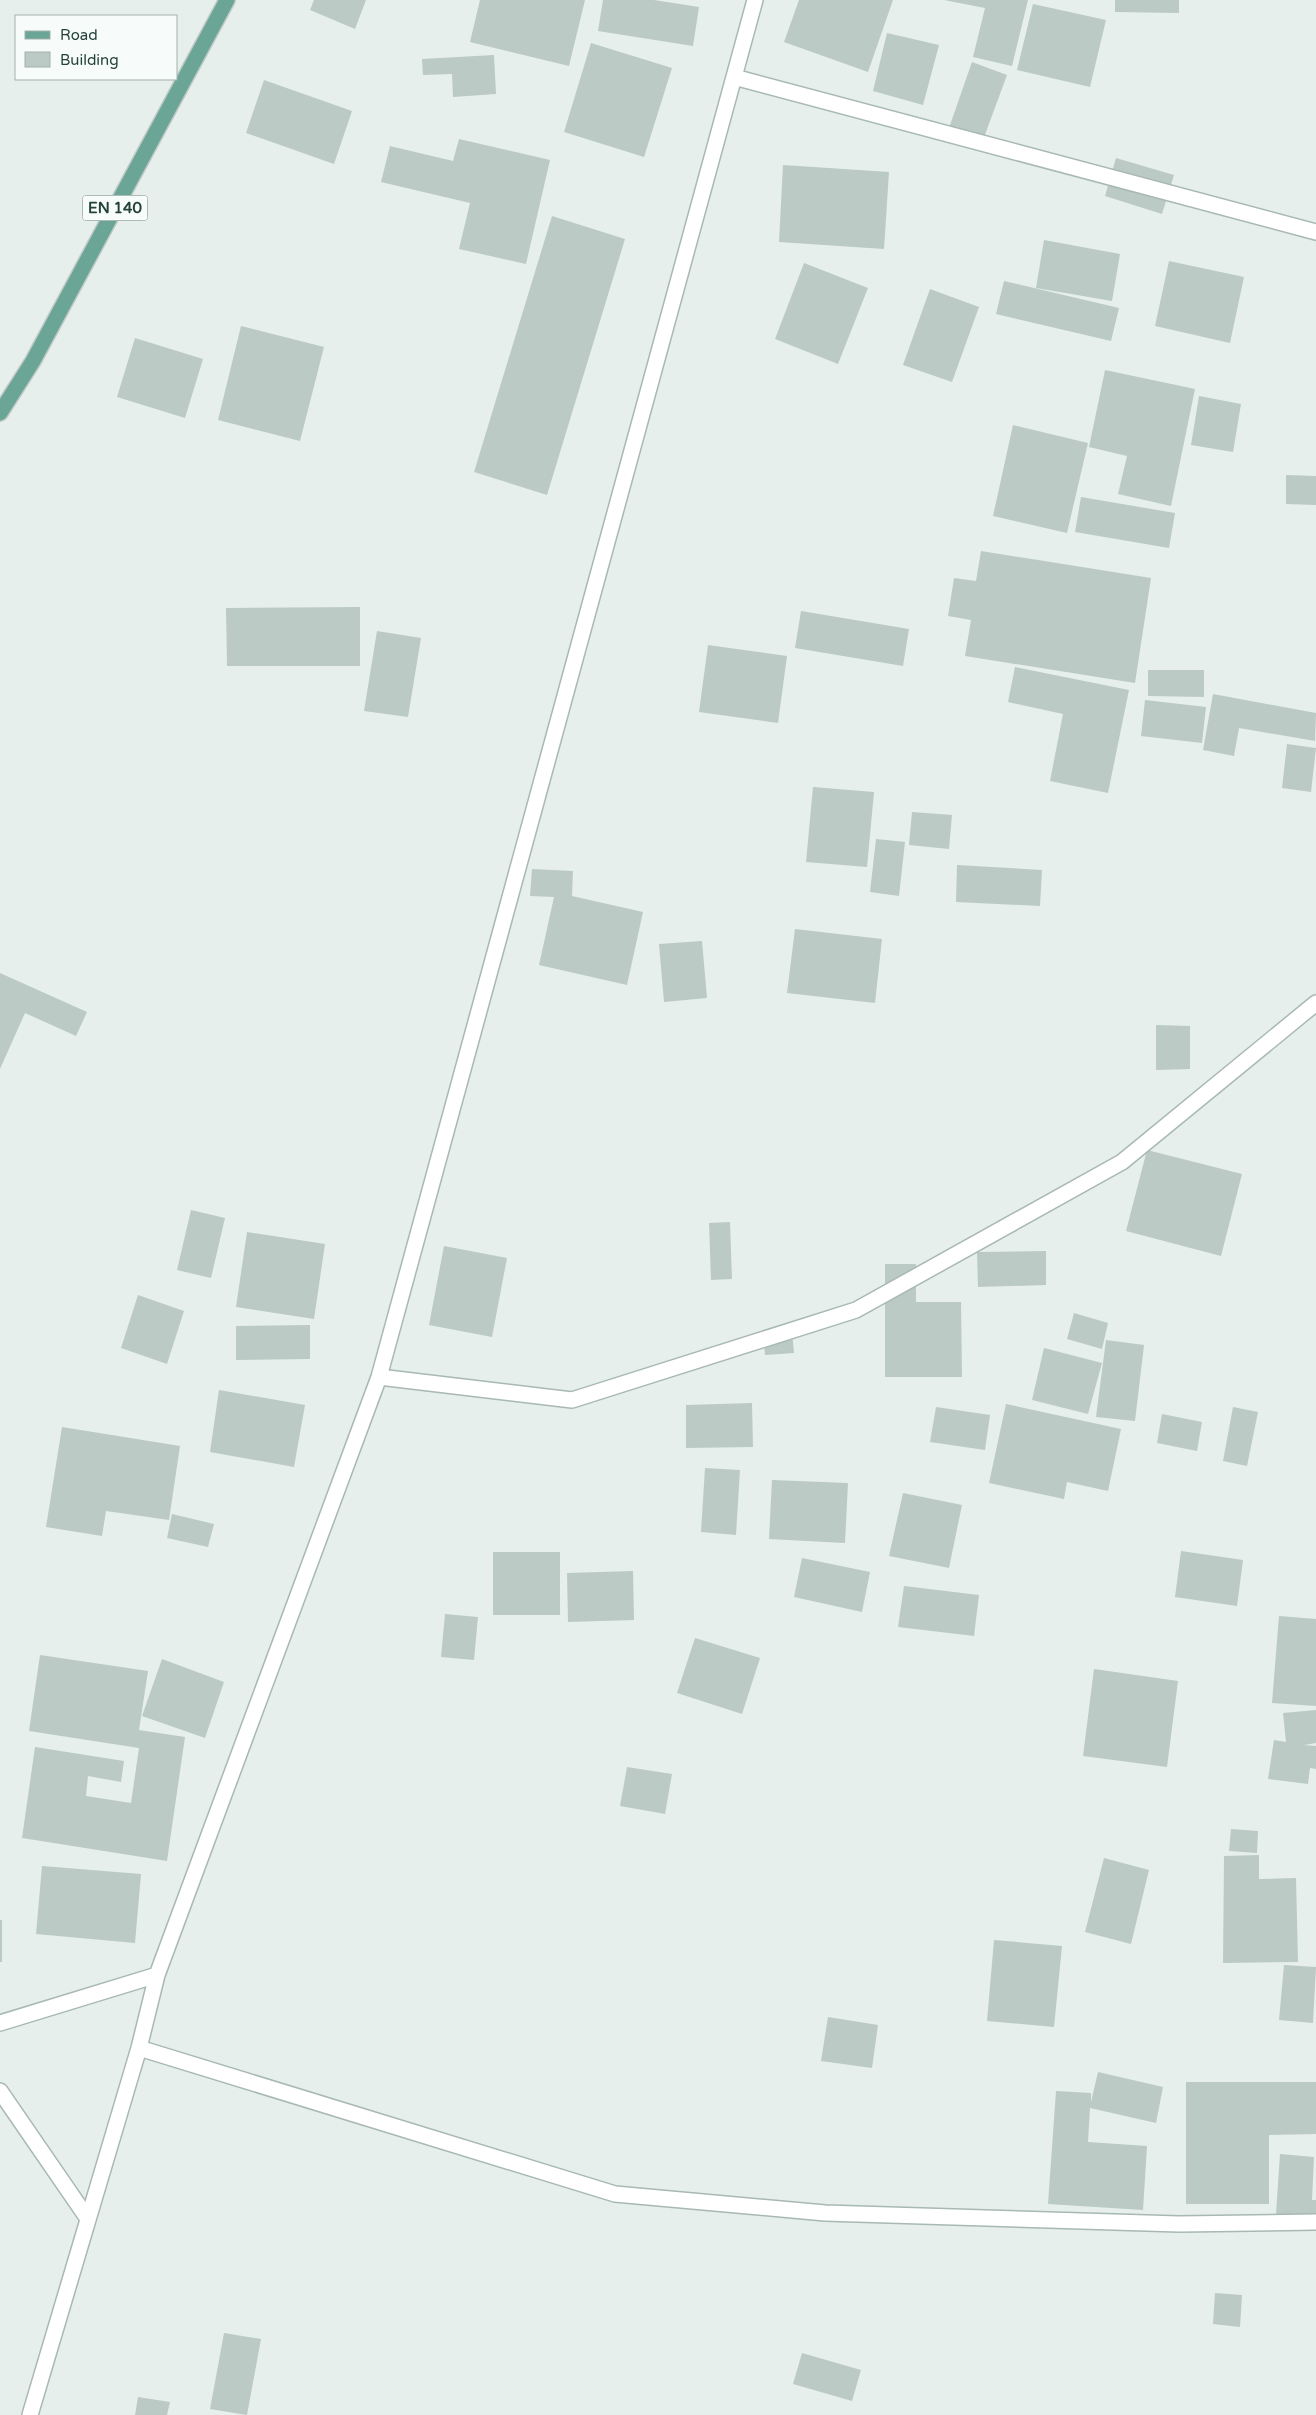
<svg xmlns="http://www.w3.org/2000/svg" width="1316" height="2415" font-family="'Varela Round',sans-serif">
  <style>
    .building { fill: #bbcac4 }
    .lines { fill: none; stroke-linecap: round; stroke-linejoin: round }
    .minor-casing { stroke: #a8b8b2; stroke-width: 18 }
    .primary-casing { stroke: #c2cac8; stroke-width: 18 }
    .minor { stroke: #fff; stroke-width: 15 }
    .primary { stroke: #6aa596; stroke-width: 15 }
    .labels { text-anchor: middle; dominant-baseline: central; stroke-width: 4; stroke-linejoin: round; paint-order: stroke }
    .shield { fill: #f7fbf9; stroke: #637a73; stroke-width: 1 }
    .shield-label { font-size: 15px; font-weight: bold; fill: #24423a }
  </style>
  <rect width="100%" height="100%" fill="#e6efeb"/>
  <path class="building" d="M314,0H366L355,29L310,10Z
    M480,0H585L569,66L470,42Z
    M603,0H654L699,7L693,46L598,31Z
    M799,0H893L868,72L784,42Z
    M944,0H1028L1012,66L973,57L985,8Z
    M1115,0H1179V13L1115,12Z
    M1033,4L1106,20L1090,87L1017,70Z
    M887,33L939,45L923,105L873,91Z
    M591,43L672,68L644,157L564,132Z
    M494,55L496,94L453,97L452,74L423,75L422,59Z
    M972,62L1007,75L983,140L949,128Z
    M264,80L352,111L334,164L246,133Z
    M459,139L550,160L526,264L459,249L470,203L381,182L390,146L453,161Z
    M1116,158L1174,175L1162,214L1105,196Z
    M783,165L889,172L884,249L779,242Z
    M552,216L625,239L547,495L474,472Z
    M1044,240L1120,254L1112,301L1036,288Z
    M1169,261L1244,277L1230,343L1155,326Z
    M804,263L868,288L838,364L775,339Z
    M1004,281L1119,308L1111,341L996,314Z
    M930,289L979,307L952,382L903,365Z
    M241,326L324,347L300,441L218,420Z
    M135,338L203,359L185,418L117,397Z
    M1105,370L1195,389L1171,506L1118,494L1127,456L1089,447Z
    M1199,396L1241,404L1233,452L1191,445Z
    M1013,425L1088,443L1067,533L993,516Z
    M1286,475L1316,476V505L1286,504Z
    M1081,497L1175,513L1169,548L1075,532Z
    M981,551L1151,578L1135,683L965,656L971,620L948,616L954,578L976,581Z
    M360,607V666H227L226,608Z
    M801,611L909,629L903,666L795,648Z
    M377,631L421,638L408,717L364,711Z
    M708,645L787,656L778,723L699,712Z
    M1015,667L1129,690L1108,793L1050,781L1063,714L1008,702Z
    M1148,670H1204V697L1148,696Z
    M1213,694L1316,713L1315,741L1239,728L1234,756L1203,750Z
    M1145,700L1206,707L1202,743L1141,736Z
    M1287,744L1316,748L1311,792L1282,788Z
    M813,787L874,792L867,867L806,862Z
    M912,812L952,815L949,849L909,845Z
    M876,839L905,842L899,896L870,892Z
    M957,865L1042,870L1040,906L956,902Z
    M532,869L573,871L572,896L643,912L627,985L539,965L554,897L530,896Z
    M795,929L882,939L875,1003L787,993Z
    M702,941L707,998L664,1002L659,944Z
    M0,973L87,1012L76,1036L25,1013L0,1069Z
    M1156,1025L1190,1026V1069L1156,1070Z
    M1147,1150L1242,1174L1221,1256L1126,1231Z
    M191,1210L225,1218L211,1278L177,1270Z
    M730,1222L732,1279L711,1280L709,1223Z
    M247,1232L325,1244L314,1319L236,1307Z
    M444,1246L507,1258L492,1337L429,1325Z
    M1046,1251V1285L978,1287L977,1252Z
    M885,1264H916V1302H961L962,1377H885Z
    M138,1295L184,1311L167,1364L121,1348Z
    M1074,1313L1108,1323L1102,1349L1067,1339Z
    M310,1325V1359L236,1360V1326Z
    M792,1331L794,1353L765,1355L763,1333Z
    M1106,1340L1144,1345L1135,1421L1096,1417Z
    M1044,1348L1102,1363L1088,1414L1032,1400Z
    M219,1390L305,1405L294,1467L210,1452Z
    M752,1403L753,1447L686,1448V1405Z
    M1006,1404L1121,1429L1108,1491L1067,1482L1064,1499L989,1483Z
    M936,1407L990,1415L985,1450L930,1442Z
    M1233,1407L1258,1412L1247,1466L1223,1461Z
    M1162,1414L1202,1422L1197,1451L1157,1443Z
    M62,1427L180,1446L169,1520L106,1511L102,1536L46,1527Z
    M705,1468L740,1470L736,1535L701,1532Z
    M772,1480L848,1483L845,1543L769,1539Z
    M903,1493L962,1505L949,1568L889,1556Z
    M172,1514L214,1524L208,1547L167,1538Z
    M1181,1551L1243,1560L1237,1606L1175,1597Z
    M493,1552H560V1615H493Z
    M802,1558L870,1572L862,1612L794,1597Z
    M633,1571L634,1620L568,1622L567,1573Z
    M904,1586L979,1595L974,1636L898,1627Z
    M445,1614L478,1617L474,1660L441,1657Z
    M1279,1616L1316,1619V1706L1272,1703Z
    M695,1638L760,1658L742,1714L677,1693Z
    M40,1655L148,1671L139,1730L185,1737L167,1861L22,1838L35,1747L124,1761L121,1782L88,1776L86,1796L131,1803L139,1748L29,1731Z
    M162,1659L224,1682L205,1738L142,1716Z
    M1094,1669L1178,1681L1167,1767L1083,1756Z
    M1316,1710V1743L1304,1745L1316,1746V1769L1310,1768L1308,1784L1268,1779L1274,1740L1286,1742L1283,1713Z
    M627,1767L672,1774L665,1814L620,1806Z
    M1231,1829L1258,1831L1257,1853L1229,1851Z
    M1259,1855V1879L1296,1878L1298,1962L1223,1963L1224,1856Z
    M1104,1858L1149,1870L1131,1944L1085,1932Z
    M42,1866L141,1874L135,1943L36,1934Z
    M0,1920H2V1962H0Z
    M994,1940L1062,1946L1054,2027L987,2021Z
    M1284,1965L1316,1967L1313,2023L1279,2020Z
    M828,2017L878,2025L872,2068L821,2061Z
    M1098,2072L1163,2087L1156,2123L1090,2108L1088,2142L1147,2146L1143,2210L1048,2204L1056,2091L1091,2093V2102Z
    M1186,2082H1316V2134L1269,2135V2204H1186Z
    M1280,2154L1314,2157L1312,2200H1316V2217L1276,2214Z
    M1215,2293L1242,2295L1240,2327L1213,2324Z
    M224,2333L261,2339L247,2415L210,2409Z
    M802,2353L861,2370L852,2401L793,2384Z
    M138,2397L170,2402L167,2415H135Z"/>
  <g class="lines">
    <defs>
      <path id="minor" d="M734,77L1316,232
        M379,1377L572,1400L856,1310L1122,1162L1316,1003
        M0,2023L157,1975
        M139,2048L615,2194L825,2213L1179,2224L1316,2222
        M0,2091L88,2219
        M30,2415L139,2048L157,1975L379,1377L755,0"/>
      <path id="primary" d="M0,413L33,361L227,0"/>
    </defs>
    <use href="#minor" class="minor-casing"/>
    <use href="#primary" class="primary-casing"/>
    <use href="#minor" class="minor"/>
    <use href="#primary" class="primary"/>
  </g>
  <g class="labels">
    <rect class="shield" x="82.5" y="195.5" width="65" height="25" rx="4"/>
    <g class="shield-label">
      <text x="115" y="208">EN 140</text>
    </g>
  </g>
  <rect x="15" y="15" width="162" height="65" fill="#f7fbf9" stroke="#a3b1ad"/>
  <rect x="25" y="31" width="25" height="8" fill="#6aa596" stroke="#a3b1ad"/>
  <text x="60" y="40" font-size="15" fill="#24423a">Road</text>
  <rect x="25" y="52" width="25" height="15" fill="#bbcac4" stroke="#a3b1ad"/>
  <text x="60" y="65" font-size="15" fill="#24423a">Building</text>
</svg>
